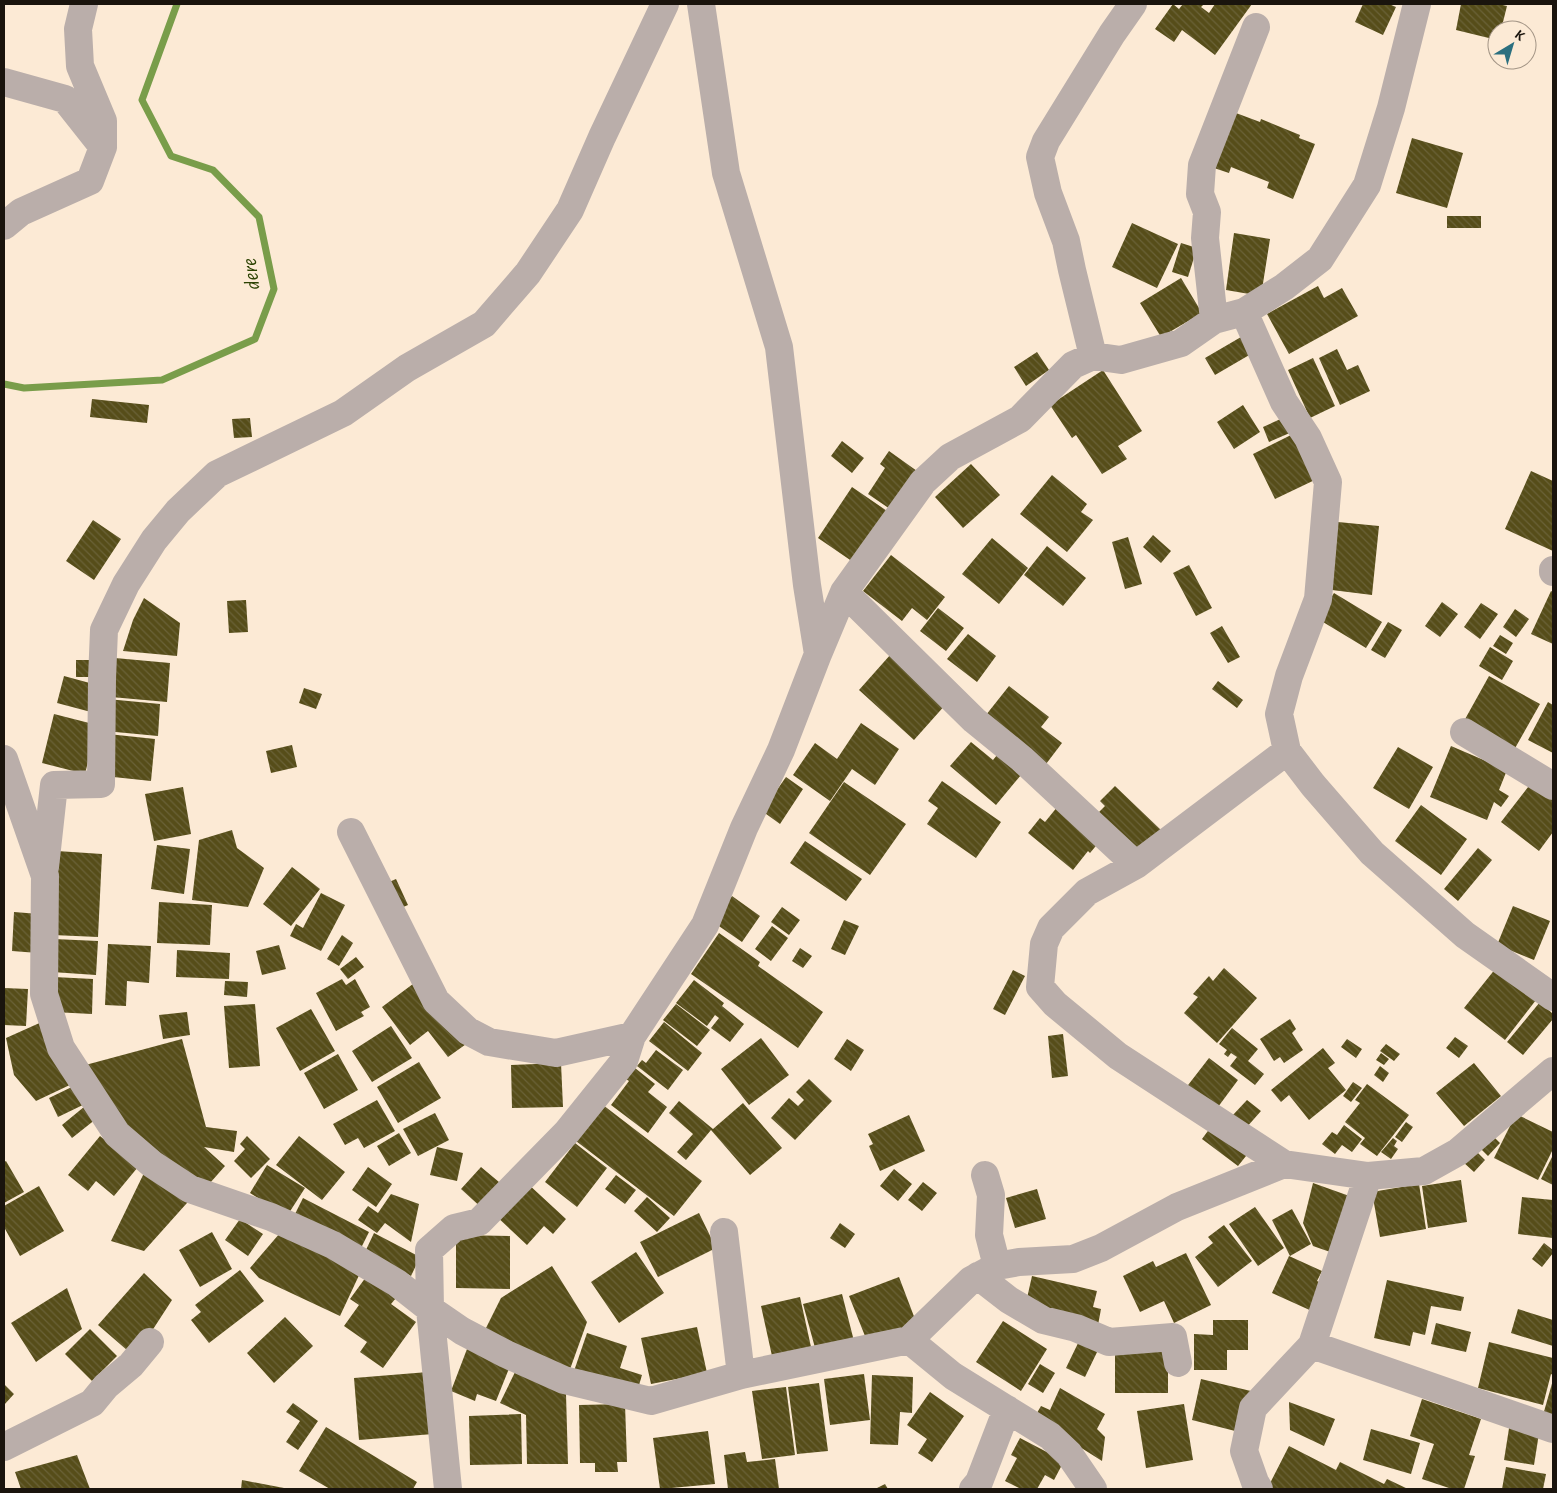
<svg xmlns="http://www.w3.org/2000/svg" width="1557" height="1493" font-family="'Alegreya Sans',sans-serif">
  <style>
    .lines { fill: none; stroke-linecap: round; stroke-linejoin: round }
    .stream { stroke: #799d4a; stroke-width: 7 }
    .building { fill: url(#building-back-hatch) }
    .minor { stroke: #baaeaa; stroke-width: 28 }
    .labels { text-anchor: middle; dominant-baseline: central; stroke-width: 5; stroke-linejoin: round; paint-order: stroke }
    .water-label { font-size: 21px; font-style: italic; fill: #2b4202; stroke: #fcead5 }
  </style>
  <defs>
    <pattern id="building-back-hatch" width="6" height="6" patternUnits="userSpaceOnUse" patternTransform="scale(1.25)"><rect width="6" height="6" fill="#564d19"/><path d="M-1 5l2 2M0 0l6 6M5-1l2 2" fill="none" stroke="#6a6238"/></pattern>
  </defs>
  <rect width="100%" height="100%" fill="#fcead5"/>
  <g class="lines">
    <path class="stream" d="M4,384L24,388L162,380L255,339L274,289L259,217L213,170L171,156L142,100L177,4"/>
  </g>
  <path class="building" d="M1173,4L1179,9L1183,4H1204L1201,7L1209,13L1215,4H1252L1215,55L1182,30L1174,42L1155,29Z
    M1363,4H1389L1396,7L1383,35L1355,22Z
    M1461,4H1498L1507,6L1501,30H1497V40L1456,30Z
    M1236,113L1260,122L1261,119L1300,135L1299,138L1315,144L1293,199L1267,188L1269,182L1231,167L1229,173L1214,168Z
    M1412,138L1463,153L1447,208L1396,193Z
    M1447,216H1481V228H1447Z
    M1132,223L1178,244L1157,288L1112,267Z
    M1234,233L1270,239L1261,296L1226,290Z
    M1181,243L1197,248L1188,277L1172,272Z
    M1181,278L1202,313L1161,337L1140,303Z
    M1318,286L1324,298L1342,288L1358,316L1289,354L1267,314Z
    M1241,337L1251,354L1215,375L1205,358Z
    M1337,349L1347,370L1358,365L1370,391L1340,405L1319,358Z
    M1037,352L1049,370L1026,386L1014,367Z
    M1313,358L1335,406L1310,418L1288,370Z
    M1103,370L1142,431L1118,446L1127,459L1102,474L1076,435L1072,438L1050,405Z
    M92,399L149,405L147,423L90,417Z
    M1243,405L1260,432L1234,449L1217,422Z
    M1285,417L1292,432L1269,442L1263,427Z
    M250,418L252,437L234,438L232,419Z
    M1299,431L1321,477L1275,499L1253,454Z
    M842,441L864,458L852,473L831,456Z
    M889,451L917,471L890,509L868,494L885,468L880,464Z
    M971,464L1000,495L963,528L935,497Z
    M1531,471L1553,481V551L1505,529Z
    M1052,475L1087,504L1081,512L1093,520L1067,552L1020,514Z
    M852,487L890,513L856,564L818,538Z
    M93,520L121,539L94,580L66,561Z
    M1338,522L1379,526L1372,595L1332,590Z
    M1153,535L1171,551L1161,563L1143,547Z
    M1128,537L1142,584L1125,589L1112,542Z
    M992,538L1028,568L999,604L962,574Z
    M1047,546L1086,578L1063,606L1024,575Z
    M891,555L945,597L927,620L912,608L902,621L863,591Z
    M1189,565L1212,608L1196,616L1173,573Z
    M1551,591L1553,592V644L1531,634Z
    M1334,593L1382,622L1366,648L1318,619Z
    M144,598L180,623L177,656L123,651L133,620Z
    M246,600L248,632L229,633L227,601Z
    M1442,602L1458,614L1440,637L1425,626Z
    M1481,603L1498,614L1480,639L1464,627Z
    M938,608L964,628L946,651L920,631Z
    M1515,609L1529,619L1516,637L1503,627Z
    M1388,622L1402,630L1385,658L1371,650Z
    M1222,626L1240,657L1228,663L1210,633Z
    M968,634L996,656L977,682L947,659Z
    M1500,635L1513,643L1506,654L1493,646Z
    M1490,647L1513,661L1502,680L1479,666Z
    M891,654L947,703L914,740L859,690Z
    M115,658L170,663L167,702L111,697Z
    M76,660H94V677H76Z
    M64,676L97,685L91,712L57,703Z
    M1489,676L1540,704L1514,750L1464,721Z
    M1218,681L1243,700L1237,708L1212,689Z
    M1009,686L1049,717L1041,727L1062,743L1043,768L982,720Z
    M304,688L322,694L316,709L299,703Z
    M107,699L160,704L158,736L105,731Z
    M1548,702L1553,705V753L1528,740Z
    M54,714L97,725L85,774L42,763Z
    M861,723L899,749L875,785L852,769L830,801L793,775L815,743L837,759Z
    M108,734L155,739L151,781L104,776Z
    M971,742L993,760L1002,749L1026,769L996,805L950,766Z
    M292,745L297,767L271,773L266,751Z
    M1451,746L1507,770L1499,790L1509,796L1501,807L1494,802L1487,820L1430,797Z
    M1398,747L1433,767L1409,809L1373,788Z
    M786,777L803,789L780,824L762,811Z
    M942,781L1001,822L976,858L927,824L938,808L928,801Z
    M844,782L906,824L870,875L809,833Z
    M1532,782L1553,798V832L1539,851L1501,822Z
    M1115,786L1162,831L1135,860L1092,819L1105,806L1100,801Z
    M183,787L191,834L154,841L145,794Z
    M1421,805L1467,839L1441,875L1395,841Z
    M1058,806L1100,841L1090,853L1088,851L1073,870L1028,833L1040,818L1045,822Z
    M232,830L237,848L264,868L248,907L192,900L199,840Z
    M805,841L862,879L846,901L790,863Z
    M157,845L190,849L184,894L151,889Z
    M1478,848L1492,860L1458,901L1444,889Z
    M57,851L102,854L98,937L53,935Z
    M292,867L320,889L291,926L263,904Z
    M396,879L408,905L394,911L382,885Z
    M321,893L345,905L321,951L290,936L296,924L303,928Z
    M732,896L760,916L742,942L713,922Z
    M159,902L212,905L210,945L157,943Z
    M1513,906L1550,921L1534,960L1497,945Z
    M782,907L800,920L789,935L771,922Z
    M14,912L39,914L38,953L12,951Z
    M844,920L859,926L845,955L831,949Z
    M772,926L788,938L771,961L755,949Z
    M719,933L760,962L758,966L823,1012L798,1048L691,974Z
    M342,935L353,943L339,966L327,959Z
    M54,939L98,941L96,975L52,972Z
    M108,944L151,946L149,983L127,981L126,1006L105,1005Z
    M279,945L286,969L262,975L256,951Z
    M800,948L812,956L803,968L792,961Z
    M177,950L230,953L229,979L176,977Z
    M356,957L364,967L348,979L340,969Z
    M1224,968L1257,998L1217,1043L1184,1013L1198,997L1193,994L1209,976L1213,981Z
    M1496,968L1536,1000L1505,1040L1464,1008Z
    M1013,970L1025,976L1005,1015L993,1009Z
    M54,977L93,979L92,1014L53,1012Z
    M421,978L469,1042L448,1057L428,1031L410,1045L382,1007Z
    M342,979L346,985L355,979L370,1007L361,1012L364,1016L336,1031L316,993Z
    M694,980L724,1003L722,1006L744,1024L730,1042L711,1028L719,1018L715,1015L707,1026L676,1003Z
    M225,981L248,982L247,997L224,995Z
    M4,988L28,989L26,1026L4,1025Z
    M1540,1002L1553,1014V1019L1523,1055L1507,1042Z
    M255,1004L260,1066L229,1068L224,1006Z
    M676,1004L710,1030L697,1046L663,1020Z
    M311,1009L335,1051L300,1071L276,1028Z
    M187,1012L190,1035L163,1039L159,1015Z
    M1290,1019L1296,1029L1292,1033L1303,1050L1284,1063L1280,1057L1274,1061L1260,1039Z
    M44,1021L74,1083L36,1101L14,1075L6,1038Z
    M664,1022L702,1053L688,1071L649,1041Z
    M391,1026L412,1058L372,1082L352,1051Z
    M1232,1028L1258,1049L1248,1061L1264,1074L1255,1085L1230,1066L1237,1057L1231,1053L1228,1057L1224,1054L1227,1050L1219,1044Z
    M1063,1034L1068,1076L1052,1078L1048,1036Z
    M1455,1037L1468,1046L1459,1058L1446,1048Z
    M761,1038L789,1075L749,1105L721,1069Z
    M182,1039L206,1127L237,1131L234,1152L204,1147L225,1166L203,1191L135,1147L78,1067Z
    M847,1039L864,1050L851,1071L834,1059Z
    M1347,1039L1362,1049L1356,1058L1341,1047Z
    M1386,1044L1400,1054L1394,1061L1380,1051Z
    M1323,1048L1335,1063L1328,1068L1346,1090L1309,1120L1289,1095L1281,1102L1271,1090Z
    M656,1050L683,1070L668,1090L637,1066L642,1060L646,1063Z
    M1381,1053L1389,1059L1384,1065L1376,1060Z
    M338,1054L358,1090L324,1109L304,1073Z
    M1209,1058L1238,1080L1215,1111L1185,1089Z
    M419,1062L441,1098L398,1123L377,1087Z
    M561,1063L563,1107L512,1108L511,1065Z
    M1474,1063L1501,1096L1464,1126L1436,1093Z
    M1380,1066L1389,1073L1383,1082L1374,1075Z
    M635,1068L655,1084L648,1092L667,1107L648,1133L611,1105L629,1081L626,1079Z
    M809,1079L832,1101L795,1140L771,1118L789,1098L798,1106L804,1100L796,1092Z
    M1353,1082L1362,1088L1351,1102L1343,1096Z
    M78,1084L87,1103L58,1117L49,1098Z
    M1367,1084L1409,1115L1377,1156L1360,1144L1365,1138L1345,1122L1360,1103L1355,1100Z
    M377,1100L395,1131L364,1148L358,1138L345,1145L333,1124Z
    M1247,1100L1261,1111L1246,1128L1232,1116Z
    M679,1101L713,1129L743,1103L782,1148L750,1175L711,1130L686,1160L677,1152L693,1134L669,1113Z
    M90,1102L101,1115L72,1138L62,1125Z
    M603,1105L702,1181L674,1216L576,1141Z
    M435,1113L449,1140L418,1156L403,1129Z
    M1516,1114L1553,1132V1149L1538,1180L1494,1158Z
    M909,1115L925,1151L880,1171L869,1146L873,1144L868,1134Z
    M1406,1122L1413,1127L1402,1142L1395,1137Z
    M1213,1124L1250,1151L1238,1166L1202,1139Z
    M1344,1125L1362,1139L1352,1152L1342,1145L1335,1154L1322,1144L1332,1132L1337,1135Z
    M399,1133L411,1153L389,1166L377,1146Z
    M1491,1134L1500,1143L1488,1156L1479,1147Z
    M100,1136L138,1167L114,1196L96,1181L88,1191L68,1175Z
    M247,1136L270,1159L251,1178L234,1161L245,1149L240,1144Z
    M299,1136L345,1172L322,1200L276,1165Z
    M1393,1138L1397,1141L1394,1146L1398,1149L1391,1159L1381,1152Z
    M575,1143L607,1168L577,1207L545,1182Z
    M437,1147L463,1153L457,1181L430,1175Z
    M1475,1150L1485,1160L1474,1172L1463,1162Z
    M1553,1155V1185L1541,1179Z
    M6,1161L24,1192L4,1203V1162Z
    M267,1165L305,1188L287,1216L250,1193Z
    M368,1167L392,1184L376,1207L352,1190Z
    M481,1167L505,1187L484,1210L461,1189Z
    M894,1169L912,1184L898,1201L880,1186Z
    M145,1171L195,1194L144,1251L111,1241Z
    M616,1175L636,1190L625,1204L605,1189Z
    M1461,1180L1467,1222L1428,1228L1422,1186Z
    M923,1182L937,1193L922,1211L908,1200Z
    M527,1183L566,1219L553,1234L544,1226L527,1245L496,1216Z
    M1313,1183L1355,1198L1333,1253L1313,1246L1303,1223Z
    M1419,1184L1426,1229L1380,1237L1372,1192Z
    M39,1186L64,1231L20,1256L4,1227V1206Z
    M1037,1189L1046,1219L1015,1228L1006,1198Z
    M391,1194L419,1204L411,1242L385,1223L377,1233L358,1220L368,1206L378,1213Z
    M647,1197L670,1218L657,1232L634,1211Z
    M1522,1197L1553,1200V1238L1518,1234Z
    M303,1198L369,1232L359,1252L293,1218Z
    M1255,1207L1284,1248L1258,1266L1229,1224Z
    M1292,1209L1311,1244L1290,1256L1272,1220Z
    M699,1213L716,1248L658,1277L640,1242Z
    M240,1219L263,1234L248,1256L225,1240Z
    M840,1223L855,1234L845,1248L830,1238Z
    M1224,1225L1252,1261L1218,1287L1195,1257L1213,1243L1208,1237Z
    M212,1232L232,1269L200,1287L179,1250Z
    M280,1233L361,1271L340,1316L259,1278L250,1268Z
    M374,1233L420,1257L411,1276L365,1252Z
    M456,1235L510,1236V1289L456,1288Z
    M1544,1243L1553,1250V1253L1542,1267L1532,1259Z
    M636,1252L664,1293L619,1323L591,1282Z
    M1186,1253L1211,1305L1174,1323L1164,1301L1140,1312L1123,1276L1153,1261L1156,1267Z
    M1289,1256L1322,1271L1317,1281L1326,1285L1314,1312L1272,1293Z
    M552,1266L587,1322L569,1372L484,1332L501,1298Z
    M240,1270L264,1301L209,1343L191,1320L201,1312L195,1305Z
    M144,1273L172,1300L135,1357L98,1325Z
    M1032,1276L1097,1291L1093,1307L1101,1309L1098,1325L1025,1307Z
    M366,1277L396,1298L391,1304L416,1322L383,1368L360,1352L367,1342L344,1326L359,1305L350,1299Z
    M899,1277L918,1327L869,1346L849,1296Z
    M1387,1280L1464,1297L1461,1311L1431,1306L1425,1335L1413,1332L1410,1346L1374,1338Z
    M67,1288L82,1329L36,1362L11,1323Z
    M842,1294L855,1345L817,1355L803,1304Z
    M800,1297L813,1356L774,1365L761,1306Z
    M1518,1309L1553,1320V1346L1511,1333Z
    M285,1317L313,1346L274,1383L247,1353Z
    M1213,1320H1248V1350H1227V1370H1194V1334L1213,1335Z
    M1003,1321L1047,1349L1021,1391L976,1362Z
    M1436,1323L1471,1332L1466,1352L1431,1344Z
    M697,1327L707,1373L651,1384L641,1338Z
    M90,1329L117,1356L92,1381L65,1354Z
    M587,1333L627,1346L620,1368L642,1375L637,1392L574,1371Z
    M1081,1337L1100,1346L1085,1377L1066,1368Z
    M1489,1342L1553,1358V1375L1551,1374L1543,1405L1478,1388Z
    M1115,1345H1168V1393H1115Z
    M467,1349L510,1366L496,1401L477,1394L475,1401L451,1391Z
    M1040,1364L1055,1373L1043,1393L1028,1384Z
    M516,1370L566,1394L568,1464H527L526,1415L500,1403Z
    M428,1372L433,1434L359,1440L354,1378Z
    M864,1374L870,1420L830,1425L824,1379Z
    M872,1375L913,1377L912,1413L900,1412L898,1445L870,1444Z
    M1201,1379L1255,1392L1243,1433L1192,1420Z
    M1553,1380V1418L1543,1415Z
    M819,1383L828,1451L797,1454L788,1387Z
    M4,1384L14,1394L4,1405Z
    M786,1387L795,1455L762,1459L752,1391Z
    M1060,1388L1105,1414L1097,1429L1105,1437L1102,1461L1034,1418L1041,1406L1050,1410Z
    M930,1392L964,1416L932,1462L918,1453L927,1439L907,1425Z
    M1422,1399L1481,1419L1469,1455L1475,1456L1464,1489H1452L1422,1479L1434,1444L1410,1436Z
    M1289,1402L1335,1419L1324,1446L1290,1430Z
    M293,1403L318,1421L298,1450L286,1442L300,1421L286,1412Z
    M625,1404L627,1462H617L618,1472H595V1463H580L579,1405Z
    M1184,1404L1193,1460L1146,1468L1137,1411Z
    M521,1414L522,1464L470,1465L469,1416Z
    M1510,1422L1540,1427L1534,1465L1504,1460Z
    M326,1427L417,1482L413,1489H330L299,1471Z
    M1371,1429L1420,1443L1411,1474L1363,1460Z
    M708,1431L715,1484L660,1489L653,1438Z
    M1020,1438L1064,1461L1054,1480L1045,1475L1037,1489H1021L1005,1481L1017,1458L1011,1455Z
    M1289,1446L1336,1470L1340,1462L1384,1484L1387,1479L1408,1489H1267Z
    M745,1452L747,1462L775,1459L779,1489H728L724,1455Z
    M77,1455L90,1489H21L15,1472Z
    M1506,1467L1546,1474L1543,1489H1502Z
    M242,1480L284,1488V1489H241Z
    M885,1484L888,1489H875Z"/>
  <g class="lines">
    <path class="minor" d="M84,4L78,29L80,66L103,121V147
      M701,4L726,173L779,347L807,585L818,654
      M4,82L65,99L103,147L90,181L21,212L4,226
      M1244,312L1284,402L1308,438L1328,482L1318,599L1289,676L1279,714L1287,751L1313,785L1372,853L1465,935L1553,997
      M1214,320L1205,238L1207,212L1200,194L1202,165L1256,27
      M1093,356L1072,270L1066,241L1048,193L1040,157L1046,141L1112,34L1133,4
      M1553,570V572
      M844,592L974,720L1022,759L1136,865
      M1464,732L1553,786
      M1287,751L1136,865L1087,892L1051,928L1044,944L1040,987L1055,1004L1118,1056L1284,1164L1368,1176L1424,1171L1458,1152L1553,1071
      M4,759L45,876L44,994L61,1048L117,1134L152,1164L190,1189L271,1217L333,1245L397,1283L430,1309L462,1331L506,1354L564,1380L651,1401L741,1375L909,1340L971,1280L997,1266L1019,1262L1073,1259L1101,1248L1177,1207L1284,1164
      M351,832L436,1001L468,1031L489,1042L556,1053L632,1036
      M45,867L54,785L101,784L102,679L104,630L126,584L154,540L178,511L217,474L343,413L407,368L484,324L528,273L570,210L602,137L665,4
      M985,1175L991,1195L989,1235L997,1266
      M724,1232L741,1375
      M978,1276L1009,1300L1043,1320L1076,1328L1109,1342L1173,1337L1178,1363
      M909,1340L953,1376L1050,1436L1069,1454L1093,1489
      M1312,1345L1553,1429
      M4,1447L92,1403L106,1386L131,1365L150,1342
      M448,1489L430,1309L429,1250L454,1228L479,1222L567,1132L624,1061L632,1036L705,925L744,828L781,750L818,654L844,592L923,482L950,457L1020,419L1073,365L1093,356L1121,360L1181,343L1214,320L1244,312L1284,287L1320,259L1367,185L1391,108L1417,4
      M973,1489L979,1482L1007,1409
      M1259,1489L1255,1482L1244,1451L1253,1408L1312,1345L1368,1176"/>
  </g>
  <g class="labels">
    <g class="water-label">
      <text transform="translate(251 274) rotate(-97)">dere</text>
    </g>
  </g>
  <rect width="1557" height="1493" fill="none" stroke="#1a140d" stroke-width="10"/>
  <g transform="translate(1512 45) rotate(38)"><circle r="24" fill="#fcead5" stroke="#a29485"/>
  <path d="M0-4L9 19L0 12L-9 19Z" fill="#2b6f7f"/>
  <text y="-8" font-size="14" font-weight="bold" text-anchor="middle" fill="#1a140d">K</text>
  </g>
</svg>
